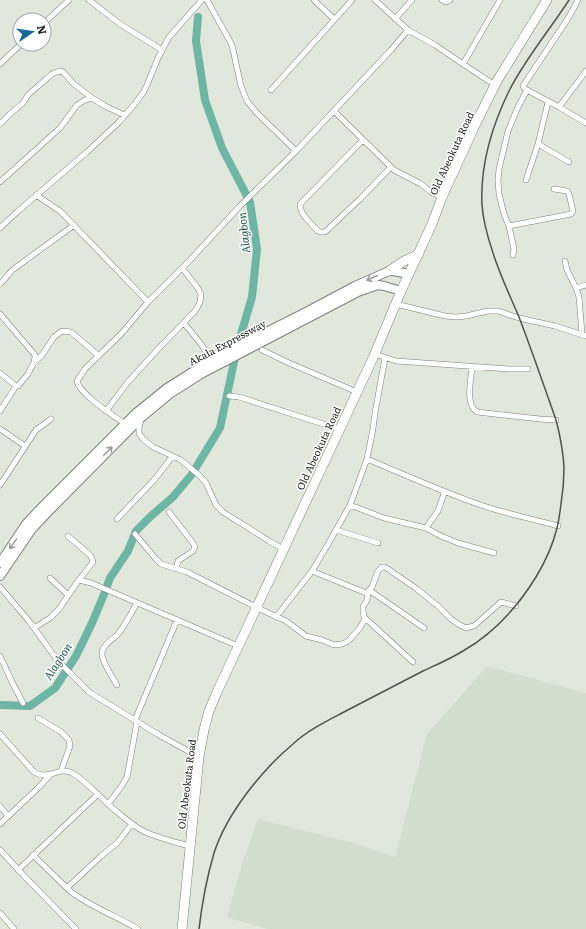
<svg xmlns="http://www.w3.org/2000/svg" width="586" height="929" font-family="Literata,serif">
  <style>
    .built { fill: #d4dece }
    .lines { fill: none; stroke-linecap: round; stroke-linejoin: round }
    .river { stroke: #6db6a4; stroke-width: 8 }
    .street-casing { stroke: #7b8178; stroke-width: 6 }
    .primary-casing { stroke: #7b8178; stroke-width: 10 }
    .highway-casing { stroke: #7b8178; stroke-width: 10 }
    .street { stroke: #fff; stroke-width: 5 }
    .primary { stroke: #fff; stroke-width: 8 }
    .highway { stroke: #fff; stroke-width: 9 }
    .rail { stroke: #50534f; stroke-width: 1.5 }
    .oneway { stroke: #9b9c9a }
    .labels { text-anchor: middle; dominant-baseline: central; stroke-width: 3; stroke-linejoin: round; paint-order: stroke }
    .street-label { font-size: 10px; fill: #20221f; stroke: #fff }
    .water-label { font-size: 11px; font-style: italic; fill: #1e5a4d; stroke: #fff }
  </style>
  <rect width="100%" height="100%" fill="#e1e7dd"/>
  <path class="built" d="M487,666L586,693V929H267L227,917L243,860L258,819L354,843L395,857L427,734Z"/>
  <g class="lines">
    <path class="river" d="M195,469L220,428L237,348L252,297L257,249L250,202L222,148L205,100L196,41L198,17
      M107,586L110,578L128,551L136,531L151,516L173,497L193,473
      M0,705L30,706L55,688L76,656L92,623L105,592"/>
    <defs>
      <path id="street" d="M89,0L120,24L162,50
        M207,0L232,45L241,86L247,101L256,112L296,151
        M314,0L334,19
        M375,0L408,30L435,45L463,64
        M442,0L446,2L450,0
        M578,0L569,17L523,86L524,88L527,90L559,107L586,123
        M395,19L412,0
        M44,23L69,0
        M0,64L21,44
        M495,85L463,64L500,0
        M271,90L352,0
        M527,90L518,107L508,131L499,169L498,181L499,194L504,214L509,226L571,214L573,211L569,194L567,191L554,189
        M559,107L586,71
        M334,111L394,170L421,184L431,192L442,197
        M0,124L10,114L23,103L28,95L37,87L52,74L57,72L61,71L63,72L74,84L92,98L105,106L124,115
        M363,140L300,204C300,215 311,223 318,231L321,232H325L360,199L391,167
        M538,144L569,162
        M526,180L538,144L548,102
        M0,182L60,128L77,105L85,100L92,98
        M36,195L60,211L148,302
        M509,226L514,249L513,255
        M0,228L17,212L87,152L119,122L133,106L143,93L147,85L158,58L169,37L202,0
        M565,261L567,270L576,288L579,297L582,334
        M0,284C6,279 9,272 15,268L74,225
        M576,288L586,285
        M396,304L445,316L456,317L466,316L488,311H498L519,318L555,326L586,336
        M0,314L35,355V357L34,362
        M184,323L201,344L211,360
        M262,350L289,363L357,392
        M375,354L396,361L509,369H528
        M472,367C471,380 465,405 477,412L540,419L556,420
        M0,373L16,386H18L28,374L33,364L42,355L54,337L62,331L71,332L99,356
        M229,396L239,397L339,429
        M0,411L16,386
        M106,411L128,382L160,347L196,310L200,302L201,294L197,287L182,268
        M141,419L139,428V433L143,439L153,447L181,460L200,476L206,483L216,505L223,512L269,541L283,549
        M125,424C113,415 80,395 77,381L85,369L122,333L148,302L190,260L240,206L296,151L330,115L391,50L408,30
        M0,429L25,446
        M367,459C403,474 438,490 475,503C502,513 530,518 558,526
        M0,485L36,430L51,419
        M350,505L384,518L426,528L441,536L458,543L494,553
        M169,512L193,543L195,547L193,551L178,561L176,569
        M117,519L155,479L172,457
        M426,528L438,511L445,491
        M336,530L378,543
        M135,534L156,559L161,564L187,572L266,612L286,621L306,636L322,640L334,645L342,644L347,642L350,639L359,629L365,619
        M312,571L366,593L368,595L367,600L363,607V611L364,617L413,662
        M50,578L68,595
        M79,580L91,583L238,646
        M0,587L29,621L58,661L89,692L159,735L199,757
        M369,590L401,612L424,628
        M367,593L372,587L378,571L382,567H385L417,589L439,607L450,618L458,624L466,628L474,626L501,602L516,606
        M276,617L312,571L327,546L350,505L367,459L373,429L375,413L385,358
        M34,628L50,618L59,609L78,581L79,580L93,562L91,556L68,536
        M0,656L13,684L23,703
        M117,685C113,678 102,662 102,654C102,645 112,640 117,635C125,626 131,613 137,603
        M38,718L61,732L69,740L70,746L61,771
        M135,720L177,620
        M0,734L34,772C50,781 57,766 72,773C86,781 97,794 109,805C120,814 131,825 143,831C158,838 174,842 190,846
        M108,804L121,787L127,777L137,722
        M0,806L8,816
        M0,824L38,788L50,775
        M0,850L27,879L76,929
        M33,855L70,891C91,907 116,916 138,929
        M18,870L98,794
        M67,888L100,857L117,843L132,824
        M0,913L14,929"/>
      <path id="primary" d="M0,563L26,524L41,508L136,413L167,388L211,360L306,312L355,286L389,271H393L409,274
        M0,576L32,529L47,513L141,418L171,393L201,374L358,292L369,288L378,285L384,286L401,291"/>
      <path id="highway" d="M389,271L404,261L419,254
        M182,929L199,757L204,730L209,711L217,692L373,358L401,291L432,224L442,197L476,123L497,81L547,0"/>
    </defs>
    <use href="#street" class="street-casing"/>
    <use href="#primary" class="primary-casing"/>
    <use href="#highway" class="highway-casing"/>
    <use href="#street" class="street"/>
    <use href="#primary" class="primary"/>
    <use href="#highway" class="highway"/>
    <path class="rail" d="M199,929C202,903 207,877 214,853C227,813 262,770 293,744C307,731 325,722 342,713C369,699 396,685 423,671C436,665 450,659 463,651C494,633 517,608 536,577C545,562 553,545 557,528C559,520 560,512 561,504C563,492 564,479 564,467C563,451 560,435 556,420C544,386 532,351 519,317C510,296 500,275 493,253C488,238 483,221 482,205C480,165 491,128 509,91C525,59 549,31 569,0"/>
  </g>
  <defs><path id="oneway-shaft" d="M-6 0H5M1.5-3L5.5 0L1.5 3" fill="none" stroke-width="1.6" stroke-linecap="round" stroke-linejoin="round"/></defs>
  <g class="oneway">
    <use href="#oneway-shaft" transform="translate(372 278) rotate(156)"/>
    <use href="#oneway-shaft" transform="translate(108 451) rotate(-45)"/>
    <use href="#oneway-shaft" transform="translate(13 544) rotate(125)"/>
  </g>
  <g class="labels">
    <g class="street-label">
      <text transform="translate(451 153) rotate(-65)">Old Abeokuta Road</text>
      <text transform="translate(227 342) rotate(-28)">Akala Expressway</text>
      <text transform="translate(318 448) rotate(-65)">Old Abeokuta Road</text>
      <text transform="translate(186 784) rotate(-83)">Old Abeokuta Road</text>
    </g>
    <g class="water-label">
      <text transform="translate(243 233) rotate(-96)">Alagbon</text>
      <text transform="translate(57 661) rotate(-57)">Alagbon</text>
    </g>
  </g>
  <g transform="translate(32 32) rotate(77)"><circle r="19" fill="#ffffff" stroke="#a6a7a5"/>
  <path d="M0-3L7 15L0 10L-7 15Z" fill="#17689a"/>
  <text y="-6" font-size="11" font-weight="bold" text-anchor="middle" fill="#20221f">N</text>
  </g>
</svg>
